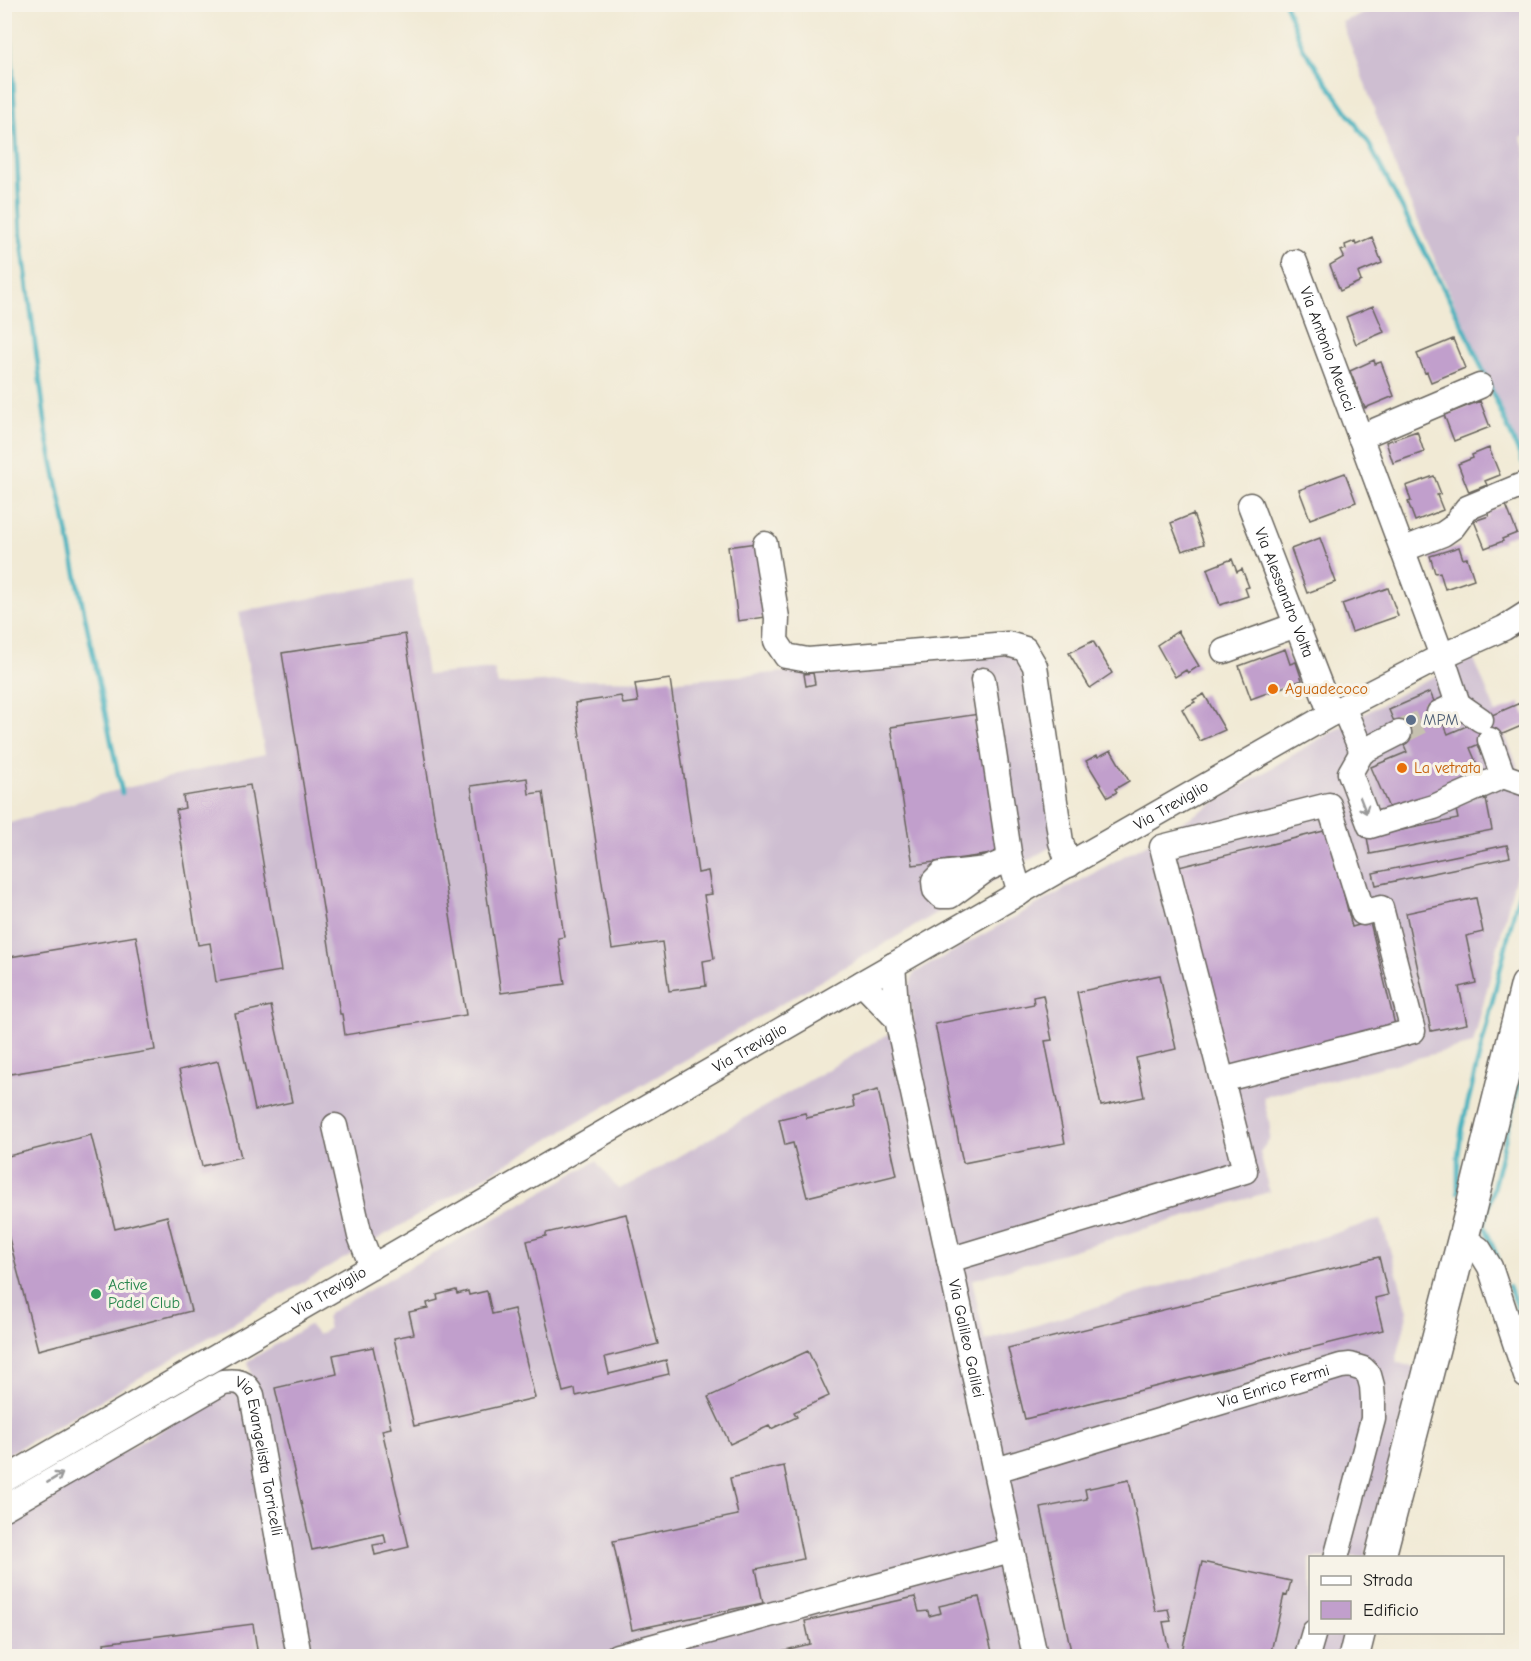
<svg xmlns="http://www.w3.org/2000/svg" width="1531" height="1661" font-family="'Comic Neue',sans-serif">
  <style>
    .industrial { fill: #cebed1 }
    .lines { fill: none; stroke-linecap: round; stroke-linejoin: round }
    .stream { stroke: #42b1be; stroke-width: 4.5 }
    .building { fill: #c19fcc }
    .minor-tunnel { stroke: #c6c1b0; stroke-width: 24; stroke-dasharray: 24 12; stroke-linecap: butt }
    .minor-casing { stroke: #67645d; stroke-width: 27 }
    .major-casing { stroke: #67645d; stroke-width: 33 }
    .minor { stroke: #fff; stroke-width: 24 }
    .major { stroke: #fff; stroke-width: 30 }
    .oneway { stroke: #999 }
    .food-dot { fill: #e8710a; stroke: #f7f3e8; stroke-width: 2 }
    .service-dot { fill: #5c6f8a; stroke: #f7f3e8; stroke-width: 2 }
    .leisure-dot { fill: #2e9e5b; stroke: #f7f3e8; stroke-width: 2 }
    .labels { text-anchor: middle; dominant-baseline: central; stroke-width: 6; stroke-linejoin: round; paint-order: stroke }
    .street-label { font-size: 16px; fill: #1c1c1c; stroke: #f7f3e8 }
    .food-label { font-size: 16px; fill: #c56008; stroke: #f7f3e8; text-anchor: start }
    .service-label { font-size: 16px; fill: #4e5e75; stroke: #f7f3e8; text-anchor: start }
    .leisure-label { font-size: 16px; fill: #27864d; stroke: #f7f3e8; text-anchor: start }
  </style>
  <rect width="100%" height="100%" fill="#f7f3e8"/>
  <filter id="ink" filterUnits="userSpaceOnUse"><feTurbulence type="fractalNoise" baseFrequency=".0167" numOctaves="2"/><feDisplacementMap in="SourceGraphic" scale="12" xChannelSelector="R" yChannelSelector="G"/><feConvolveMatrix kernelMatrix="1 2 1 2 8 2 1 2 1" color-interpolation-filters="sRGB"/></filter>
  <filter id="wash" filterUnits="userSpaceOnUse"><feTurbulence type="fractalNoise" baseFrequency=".008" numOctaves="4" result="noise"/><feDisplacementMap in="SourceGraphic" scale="24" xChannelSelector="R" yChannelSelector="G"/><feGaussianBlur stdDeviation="1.35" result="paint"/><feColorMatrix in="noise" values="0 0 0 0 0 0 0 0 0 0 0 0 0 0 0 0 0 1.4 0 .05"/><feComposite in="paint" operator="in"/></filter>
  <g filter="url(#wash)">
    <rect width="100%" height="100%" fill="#f1ead5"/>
    <path class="industrial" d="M1386,5H1526V135L1521,138L1526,154V467L1401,182L1342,22Z
      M412,579L427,675L494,669L498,685L569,680L679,681L1014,653L1028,664L1056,844L5,1456L4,825L102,794L265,754L238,612Z
      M1474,659L1526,787V836L1473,1044L1263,1097L1270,1126L1269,1140L1260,1152L1269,1192L972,1280L985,1341L1381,1219L1408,1311L1396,1362L1415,1368L1365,1557L1310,1558V1632L1345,1633L1339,1656H5L4,1519L252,1379L248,1361L309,1325L318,1335L323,1332L329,1328L326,1318L329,1313L596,1161L618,1189L639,1180L914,1019L907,990L914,973L1153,840L1314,742L1420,683Z"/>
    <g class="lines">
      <path class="stream" d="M5,4L11,44L21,235L47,435L122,793
        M1285,4L1303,48L1368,142L1466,332L1526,469
        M1458,1192V1156L1462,1127L1516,904L1526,871
        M1498,1259L1484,1225L1526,1056
        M1509,1286L1526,1331"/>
    </g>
    <g id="blocks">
      <path class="building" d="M1372,237L1382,263L1358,273L1361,281L1340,291L1330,265L1344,257L1341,251L1346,249L1345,245L1355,241L1356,244Z
        M1373,306L1384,332L1356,344L1346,317Z
        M1453,339L1465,368L1431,382L1427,372L1425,373L1417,354Z
        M1374,360L1375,364L1381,362L1394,396L1365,408L1350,371Z
        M1480,401L1490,427L1454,441L1444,415Z
        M1417,431L1424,452L1393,463L1386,442Z
        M1489,448L1500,475L1485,481L1487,485L1469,492L1458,464L1473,458L1472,455Z
        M1345,473L1356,502L1310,519L1299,490Z
        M1434,476L1441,494L1437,495L1443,510L1415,521L1408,502L1411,501L1406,486Z
        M1506,505L1517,533L1502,539L1503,541L1485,548L1474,521L1489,516L1487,512Z
        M1193,514L1204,544L1182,551L1171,523Z
        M1320,538L1336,582L1307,593L1291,549Z
        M763,542L773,616L738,621L728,547Z
        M1459,547L1463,559L1467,558L1474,579L1445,589L1440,572L1435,573L1430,556Z
        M1232,559L1237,572L1242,569L1249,587L1245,588L1248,596L1220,605L1207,569Z
        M1388,588L1398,616L1352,632L1342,604Z
        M1178,631L1199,666L1188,673L1186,670L1175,677L1157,645Z
        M405,634L466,1015L345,1035L342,1014H340L282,653Z
        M1093,641L1112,673L1090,688L1069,653Z
        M1285,649L1290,664L1296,662L1302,680L1251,699L1239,666Z
        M813,673L815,684L806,686L804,674Z
        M670,679L698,873L708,871L712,894L704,895L714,959L703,961L706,986L669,991L662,942L612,949L575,703L621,696L623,704L638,702L635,684Z
        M1430,692L1448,734L1520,703L1526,717V724L1470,748L1483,778L1393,817L1371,767L1407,752L1389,710Z
        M1204,694L1225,730L1200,741L1182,709L1195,702L1193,700Z
        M979,714L999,853L913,865L891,727Z
        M1111,750L1129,781L1115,789L1117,792L1108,797L1086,761L1097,755L1098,757Z
        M527,778L529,794L543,792L564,937L558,938L565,984L501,993L471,786Z
        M250,785L281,971L216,982L210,943L198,945L176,810L185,808L183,796Z
        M1486,799L1492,830L1370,854L1367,837L1458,819L1455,805Z
        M1328,830L1352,927L1370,922L1395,1025L1228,1066L1179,867Z
        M1507,845L1510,857L1376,885L1373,873Z
        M1476,898L1483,932L1466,936L1476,983L1459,987L1467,1024L1431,1031L1406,913Z
        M136,936L155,1050L4,1075V958Z
        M1160,975L1176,1049L1136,1058L1144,1097L1101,1106L1077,992Z
        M1043,995L1052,1040L1045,1041L1065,1143L963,1163L935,1024L1034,1004L1033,997Z
        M271,1006L292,1102L255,1110L235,1014Z
        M218,1061L241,1157L202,1166L179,1070Z
        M878,1090L897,1175L807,1197L793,1143L785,1145L779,1119L805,1113L807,1118L854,1107L852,1097Z
        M91,1135L115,1229L167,1216L191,1311L38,1350L4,1219V1157Z
        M626,1214L658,1344L605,1357L609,1374L666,1360L669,1374L576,1396L575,1389L563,1392L527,1241L546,1236V1233Z
        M1379,1257L1388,1295L1375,1298L1383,1330L1025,1419L1008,1348Z
        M456,1290L457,1294L468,1291L469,1295L487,1291L492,1314L514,1309L535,1398L414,1426L394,1338L414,1334L409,1312L428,1308L427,1303L438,1300L437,1295Z
        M373,1347L391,1428L382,1430L409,1547L375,1555L373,1545L386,1543L384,1534L312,1550L275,1388L337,1374L333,1355Z
        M808,1351L829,1396L794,1412L797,1417L771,1429L769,1426L730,1444L708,1397Z
        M784,1466L803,1559L756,1569L763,1603L632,1630L613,1541L738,1515L730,1478Z
        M1129,1480L1155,1611L1168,1609L1171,1621L1163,1622L1170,1655L1161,1656H1072L1041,1508L1087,1499L1085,1489Z
        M1202,1562L1291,1581L1287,1596L1284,1595L1270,1656H1181Z
        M915,1597L919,1612L928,1611L929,1616L941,1613L939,1606L979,1597L993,1656H778L777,1652L810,1644L805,1621Z
        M253,1624L258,1656H93L105,1653L104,1643Z"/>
    </g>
  </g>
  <g filter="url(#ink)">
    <use href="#blocks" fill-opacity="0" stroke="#67645d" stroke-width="1.5"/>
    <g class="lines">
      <path class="minor-tunnel" d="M1399,733L1439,713"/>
      <defs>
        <g id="minor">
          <path id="s1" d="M1295,262L1442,656L1458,704L1439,713"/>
          <path d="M1360,437L1480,386"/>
          <path id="s2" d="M1250,505L1331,714"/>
          <path d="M765,544L777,618L776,641L786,656L808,660L1008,644L1025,649L1035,666L1061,842L1069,865"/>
          <path d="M1402,550L1443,534L1453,527L1467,508L1525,484"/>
          <path d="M1224,651L1296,625"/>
          <path d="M983,680L1010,859L1020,893"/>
          <path d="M1458,704L1481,720"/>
          <path d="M1343,707L1362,752L1399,733"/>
          <path d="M1362,752L1350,773L1370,826L1434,807L1503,776L1490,740"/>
          <path d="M1503,776L1526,784"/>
          <path d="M987,869L950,896H941L935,890L934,881L941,874L987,869L1010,859"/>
          <path id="s3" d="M893,965L897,1019L1035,1656"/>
          <path d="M862,983L897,1019"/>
          <path d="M335,1126L360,1236L372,1267"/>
          <path d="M1463,1238L1479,1249L1490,1267L1526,1376"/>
          <path d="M949,1260L1245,1171L1222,1080L1413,1031L1381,908L1363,913L1329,805L1162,847L1222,1080"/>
          <path id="s4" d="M996,1470L1341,1366L1350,1365L1363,1369L1369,1375L1372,1386L1373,1400V1419L1336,1558"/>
          <path id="s5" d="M4,1480L862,983L1343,707L1442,656L1504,628L1526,614"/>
          <path id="s6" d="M4,1508L223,1382C238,1380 246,1382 252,1395L299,1656"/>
          <path d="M617,1656L1011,1550"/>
          <path d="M1307,1656L1314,1632"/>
        </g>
        <path id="major" d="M1380,1558L1471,1208L1526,985
          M1354,1656L1360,1632"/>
      </defs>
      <use href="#minor" class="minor-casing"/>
      <use href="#major" class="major-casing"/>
      <use href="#minor" class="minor"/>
      <use href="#major" class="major"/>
    </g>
    <defs><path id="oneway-shaft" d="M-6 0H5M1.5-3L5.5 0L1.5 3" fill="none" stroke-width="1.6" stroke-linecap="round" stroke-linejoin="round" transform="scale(1.5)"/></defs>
    <g class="oneway">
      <use href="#oneway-shaft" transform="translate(1363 805) rotate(69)"/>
      <use href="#oneway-shaft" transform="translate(55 1478) rotate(-31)"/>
    </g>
  </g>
  <g class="food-dot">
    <circle cx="1273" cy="689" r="6"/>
    <circle cx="1402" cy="768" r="6"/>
  </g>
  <circle class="service-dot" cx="1411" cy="720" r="6"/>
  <circle class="leisure-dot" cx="96" cy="1294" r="6"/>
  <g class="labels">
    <g class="street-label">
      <text stroke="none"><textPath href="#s1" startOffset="93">Via Antonio Meucci</textPath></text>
      <text stroke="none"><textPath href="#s2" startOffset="94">Via Alessandro Volta</textPath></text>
      <text stroke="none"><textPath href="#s5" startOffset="1348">Via Treviglio</textPath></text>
      <text stroke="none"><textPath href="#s5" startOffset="862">Via Treviglio</textPath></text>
      <text stroke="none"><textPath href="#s5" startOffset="376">Via Treviglio</textPath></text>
      <text stroke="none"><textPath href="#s3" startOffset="381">Via Galileo Galilei</textPath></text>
      <text stroke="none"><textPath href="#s4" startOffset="290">Via Enrico Fermi</textPath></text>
      <text stroke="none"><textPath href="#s6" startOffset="348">Via Evangelista Torricelli</textPath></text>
    </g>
    <g class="food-label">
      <text x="1285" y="689">Aguadecoco</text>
      <text x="1414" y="768">La vetrata</text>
    </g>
    <g class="service-label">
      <text x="1423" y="720">MPM</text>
    </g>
    <g class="leisure-label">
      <text x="108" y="1285">Active<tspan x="108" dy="18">Padel Club</tspan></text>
    </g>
  </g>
  <rect width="1531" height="1661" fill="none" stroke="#f7f3e8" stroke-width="24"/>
  <rect x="1309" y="1556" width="195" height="78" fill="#f7f3e8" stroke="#9f9d96" stroke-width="1.5"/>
  <rect x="1321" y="1576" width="30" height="9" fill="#ffffff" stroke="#9f9d96" stroke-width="1.5"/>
  <text x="1363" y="1586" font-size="18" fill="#1c1c1c">Strada</text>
  <rect x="1321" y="1601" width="30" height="18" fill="#c19fcc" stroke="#9f9d96" stroke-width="1.5"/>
  <text x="1363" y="1616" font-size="18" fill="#1c1c1c">Edificio</text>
</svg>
